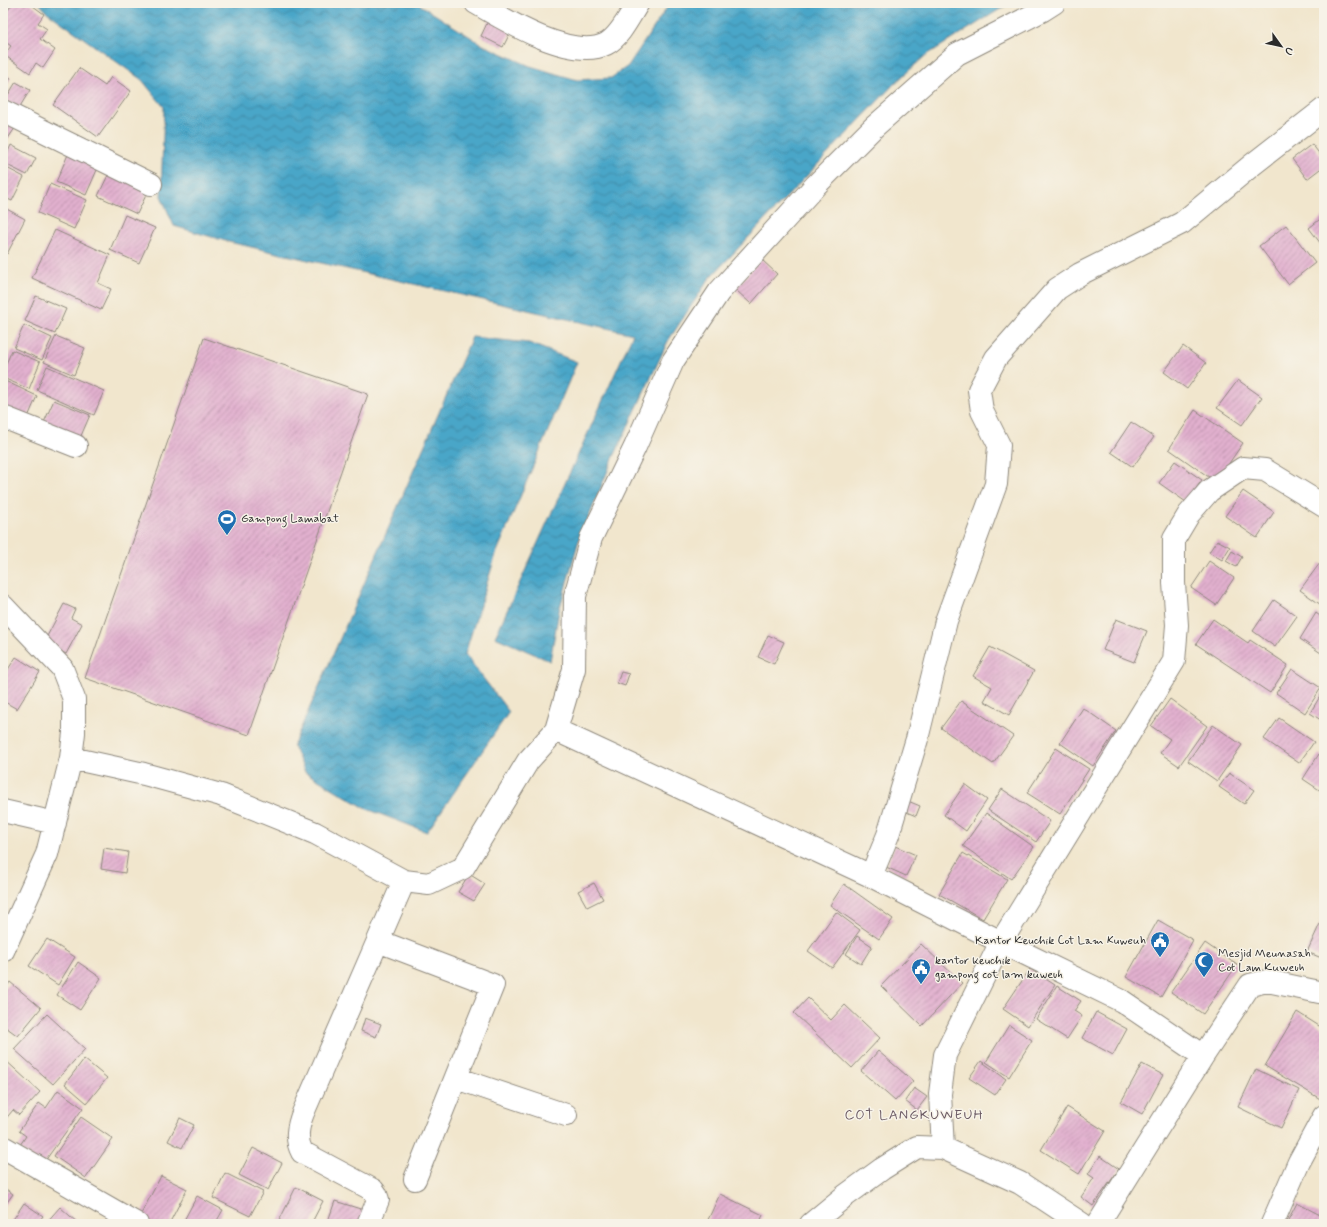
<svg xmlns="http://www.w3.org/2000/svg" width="1327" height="1227" font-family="Mynerve,sans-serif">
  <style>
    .water { fill: url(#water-waves); stroke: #3a687a }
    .building { fill: url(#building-hatch) }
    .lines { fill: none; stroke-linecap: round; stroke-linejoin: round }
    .minor-casing { stroke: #8e887c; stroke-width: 24 }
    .minor { stroke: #fff; stroke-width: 22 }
    .labels { text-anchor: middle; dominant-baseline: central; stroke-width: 3; stroke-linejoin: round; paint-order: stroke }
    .poi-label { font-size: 12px; fill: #2b2b2b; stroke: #f7f3e8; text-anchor: start }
    .quarter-label { font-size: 14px; letter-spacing: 1px; fill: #6b5a64; stroke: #f7f3e8 }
  </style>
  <defs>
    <pattern id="water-waves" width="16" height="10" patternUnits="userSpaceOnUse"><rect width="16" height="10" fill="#49a6c8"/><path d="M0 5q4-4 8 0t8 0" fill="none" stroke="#3d87a3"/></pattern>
    <pattern id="building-hatch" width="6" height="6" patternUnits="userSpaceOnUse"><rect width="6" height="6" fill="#e2b0cf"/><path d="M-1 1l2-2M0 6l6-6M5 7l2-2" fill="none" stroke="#b78fa8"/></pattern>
  </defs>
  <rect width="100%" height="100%" fill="#f7f3e8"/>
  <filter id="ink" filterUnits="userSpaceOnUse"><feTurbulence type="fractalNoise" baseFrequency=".025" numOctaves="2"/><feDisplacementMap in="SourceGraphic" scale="8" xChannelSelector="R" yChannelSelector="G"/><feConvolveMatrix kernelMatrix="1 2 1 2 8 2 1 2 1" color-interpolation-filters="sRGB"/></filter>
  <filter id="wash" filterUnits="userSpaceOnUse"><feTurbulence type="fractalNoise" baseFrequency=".012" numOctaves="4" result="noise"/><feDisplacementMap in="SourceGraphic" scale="16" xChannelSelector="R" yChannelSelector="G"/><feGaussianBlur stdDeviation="0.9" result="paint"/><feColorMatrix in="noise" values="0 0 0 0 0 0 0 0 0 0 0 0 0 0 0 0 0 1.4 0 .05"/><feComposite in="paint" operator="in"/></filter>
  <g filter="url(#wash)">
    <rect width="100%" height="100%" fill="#f1e6cd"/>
    <path class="water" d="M39,3H417L483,45L530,66L577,80L611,78L628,66L670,3H1010L925,56L894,84L709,279L668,341L611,463L578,543L559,611L550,661L495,637L633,334L229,242L174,226L161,196L164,107L142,80L47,12Z
      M472,337L529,343L577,362L496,554L465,654L509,712L427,832L367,809L305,772L293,746Z"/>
    <g id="blocks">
      <path class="building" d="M13,3H29L44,14L38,23L47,29L40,39L55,50L43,68L36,63L30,73L4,55L11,46L3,40V17Z
        M489,19L511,31L503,47L481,36Z
        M79,68L105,86L111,77L131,91L98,137L53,105Z
        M3,73L11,78L3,90Z
        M16,82L30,90L19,108L5,100Z
        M3,121L15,128L3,146Z
        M1312,144L1324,160V166L1307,179L1292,159Z
        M11,145L36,158L27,175L3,163Z
        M70,150L100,163L86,195L56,182Z
        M3,166L24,177L12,201L3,197Z
        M110,171L149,189L137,214L98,196Z
        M50,184L87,200L74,229L38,213Z
        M3,207L25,219L7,254L3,252Z
        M125,215L155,228L139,263L110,250Z
        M1324,216V248L1309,228Z
        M1286,225L1315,263L1288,284L1259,246Z
        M55,230L110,255L98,283L111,289L101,310L32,278Z
        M761,259L777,274L751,304L735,289Z
        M36,296L66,309L55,334L25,321Z
        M24,325L52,338L42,360L14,348Z
        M56,336L85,348L74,375L44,362Z
        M204,338L368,394L249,735L85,678Z
        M1183,346L1206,363L1187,389L1164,372Z
        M12,350L40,362L29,389L3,378V371Z
        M47,366L104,391L94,415L37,390Z
        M3,380L37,396L25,424L3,414Z
        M1238,380L1262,397L1242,425L1217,408Z
        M54,400L90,415L77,445L41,429Z
        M1195,410L1243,443L1216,482L1169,449Z
        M1131,422L1154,437L1133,467L1111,452Z
        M1175,461L1202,480L1186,502L1159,483Z
        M1243,491L1274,512L1257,538L1225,516Z
        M1217,540L1230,547L1222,560L1209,552Z
        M1232,551L1242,557L1236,567L1226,561Z
        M1209,561L1234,578L1216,605L1191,588Z
        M1320,563L1324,566V607L1300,590Z
        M1274,600L1297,616L1275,647L1253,631Z
        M64,604L75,609L71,618L82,624L66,654L44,642Z
        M1316,613L1324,619V655L1300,639Z
        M1116,619L1147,631L1134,662L1103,650Z
        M1213,619L1248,643L1250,640L1288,665L1270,693L1196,644Z
        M768,635L784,642L774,664L758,657Z
        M990,647L1034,671L1009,715L984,701L992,687L973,676Z
        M16,657L40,672L17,709L3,701V677Z
        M1292,669L1321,688L1305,713L1276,693Z
        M621,672L629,674L625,686L617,683Z
        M1324,690V722L1310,713Z
        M1170,699L1207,726L1179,766L1160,753L1170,739L1151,726Z
        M961,701L1013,736L993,764L941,728Z
        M1083,708L1116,731L1093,766L1060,743Z
        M1279,718L1314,742L1299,763L1264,739Z
        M1213,725L1242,745L1217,781L1188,761Z
        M1056,748L1089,769L1060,814L1027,793Z
        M1319,754L1324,758V793L1303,779Z
        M1229,773L1254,790L1244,804L1219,787Z
        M965,784L987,800L966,831L944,815Z
        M1002,789L1050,821L1036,842L988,810Z
        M908,801L920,806L916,816L904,811Z
        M986,813L1034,847L1011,879L963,846Z
        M895,846L916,855L906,876L886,867Z
        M104,848L128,852L125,873L101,869Z
        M963,853L1007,879L983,919L939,894Z
        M469,874L485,884L474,901L458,892Z
        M594,883L603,899L587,907L578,891Z
        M844,884L893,919L879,939L830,905Z
        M836,912L860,930L832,968L808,951Z
        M1324,915V959L1307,952Z
        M1158,920L1193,940L1161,997L1126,977Z
        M857,936L872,946L861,964L846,954Z
        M47,939L75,957L58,985L29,966Z
        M1205,943L1237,965L1203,1014L1171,992Z
        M921,944L962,983L922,1026L881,986Z
        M78,962L101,978L80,1010L57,995Z
        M1030,969L1055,985L1028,1026L1003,1009Z
        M10,982L41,1008L18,1036L3,1025V991Z
        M1057,986L1081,1001L1074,1011L1082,1016L1067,1039L1036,1019Z
        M808,998L831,1020L845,1005L880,1038L852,1068L794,1013Z
        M1096,1012L1127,1029L1113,1055L1082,1038Z
        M1297,1012L1324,1029V1096L1322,1100L1265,1066Z
        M47,1014L85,1049L53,1084L14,1049Z
        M365,1018L381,1024L376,1037L361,1031Z
        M1009,1025L1032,1040L1009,1077L986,1062Z
        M878,1051L913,1081L895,1101L861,1071Z
        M3,1058L40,1092L19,1115L13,1110L3,1122Z
        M84,1059L107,1078L87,1103L65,1084Z
        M981,1061L1006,1079L995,1095L969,1078Z
        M1142,1064L1163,1075L1142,1114L1121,1102Z
        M1256,1069L1299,1090L1281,1128L1238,1107Z
        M914,1088L927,1097L917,1110L905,1101Z
        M58,1090L83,1108L42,1165L18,1148L26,1136L19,1131L39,1103L46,1108Z
        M1067,1107L1105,1131L1079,1174L1041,1150Z
        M81,1117L113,1139L86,1178L54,1156Z
        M180,1118L194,1125L182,1148L168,1141Z
        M253,1148L282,1163L268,1190L239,1175Z
        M1100,1156L1119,1169L1093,1206L1081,1197L1094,1178L1088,1174Z
        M225,1173L263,1192L250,1216L213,1198Z
        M161,1176L187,1189L169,1224H152L139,1218Z
        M3,1187L13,1194L3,1208Z
        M296,1187L323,1201L311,1224H285L279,1221Z
        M720,1194L763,1215L759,1224H706Z
        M197,1196L223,1210L215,1224H182Z
        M335,1201L370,1212L366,1224H327Z
        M24,1203L43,1216L37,1224H10Z
        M1297,1203L1324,1217V1224H1286Z
        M60,1207L79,1224H45Z"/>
    </g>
  </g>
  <g filter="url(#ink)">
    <use href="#blocks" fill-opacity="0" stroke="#8e887c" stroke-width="1"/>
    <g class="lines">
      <defs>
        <path id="minor" d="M476,3C506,21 572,61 606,44C620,37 630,15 638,3
          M3,111L151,184
          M3,417L76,446
          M3,606L62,668L74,699V733L71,758L47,854L3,951
          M556,730L871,876L1001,942L1122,1001L1203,1056
          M71,758L144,774L221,795L315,833L404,881L429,884L463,868L528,761L556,730L574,669L575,596L591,538L635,447L673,361L719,292L816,185L874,127L957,54L1043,10L1054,3
          M3,811L55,823
          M871,876L888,835L917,739L946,621L996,484L999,445L982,411L979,390L996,358L1057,289L1080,274L1182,223L1252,165L1324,109
          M378,941L493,985L415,1179
          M456,1078L566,1115
          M3,1147L137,1224
          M943,1148L940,1094L945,1055L1001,942L1174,661L1177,625L1174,583V539L1189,514L1209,491L1243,468L1265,470L1324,506
          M368,1224L378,1200L376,1194L373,1190L302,1152C295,1139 298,1126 303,1113L404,881
          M811,1224L845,1196L882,1169L917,1147L943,1148L1020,1183L1082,1224
          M1098,1224L1203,1056L1250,985L1267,981L1324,993
          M1272,1224L1299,1162L1324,1116"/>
      </defs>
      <use href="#minor" class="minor-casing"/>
      <use href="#minor" class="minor"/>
    </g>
  </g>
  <defs>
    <symbol id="stadium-pin" viewBox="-11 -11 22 30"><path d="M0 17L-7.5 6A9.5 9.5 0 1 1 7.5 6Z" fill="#1f6fb2" stroke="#f7f3e8"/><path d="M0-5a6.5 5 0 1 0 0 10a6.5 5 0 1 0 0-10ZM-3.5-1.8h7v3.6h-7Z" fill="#fff"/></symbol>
    <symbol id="civic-pin" viewBox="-11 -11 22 30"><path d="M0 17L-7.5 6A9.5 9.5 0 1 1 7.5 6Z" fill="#1f6fb2" stroke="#f7f3e8"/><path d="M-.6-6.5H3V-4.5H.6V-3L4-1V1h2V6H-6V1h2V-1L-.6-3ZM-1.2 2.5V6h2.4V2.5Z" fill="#fff"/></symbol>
    <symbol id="mosque-pin" viewBox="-11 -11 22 30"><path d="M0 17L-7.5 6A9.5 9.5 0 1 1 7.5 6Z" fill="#1f6fb2" stroke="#f7f3e8"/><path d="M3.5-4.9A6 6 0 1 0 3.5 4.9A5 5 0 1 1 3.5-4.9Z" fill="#fff"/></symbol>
  </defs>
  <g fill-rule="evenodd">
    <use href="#stadium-pin" x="216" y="508" width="22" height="30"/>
    <use href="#civic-pin" x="1149" y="930" width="22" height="30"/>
    <use href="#mosque-pin" x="1193" y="950" width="22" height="30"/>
    <use href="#civic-pin" x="910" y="957" width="22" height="30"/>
  </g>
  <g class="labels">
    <g class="poi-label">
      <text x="241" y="519">Gampong Lamabat</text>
      <text x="1146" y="941" text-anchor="end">Kantor Keuchik Cot Lam Kuweuh</text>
      <text x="1218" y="954">Mesjid Meunasah<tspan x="1218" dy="14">Cot Lam Kuweuh</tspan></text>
      <text x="935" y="961">kantor keuchik<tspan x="935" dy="14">gampong cot lam kuweuh</tspan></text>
    </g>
    <g class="quarter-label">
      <text x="914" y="1115">COT LANGKUWEUH</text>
    </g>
  </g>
  <rect width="1327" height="1227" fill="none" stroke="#f7f3e8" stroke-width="16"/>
  <g transform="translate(1281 46) rotate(123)" stroke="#f7f3e8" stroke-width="3" paint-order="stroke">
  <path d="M0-3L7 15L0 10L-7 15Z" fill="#2b2b2b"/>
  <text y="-6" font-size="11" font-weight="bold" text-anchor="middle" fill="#2b2b2b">U</text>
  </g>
</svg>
